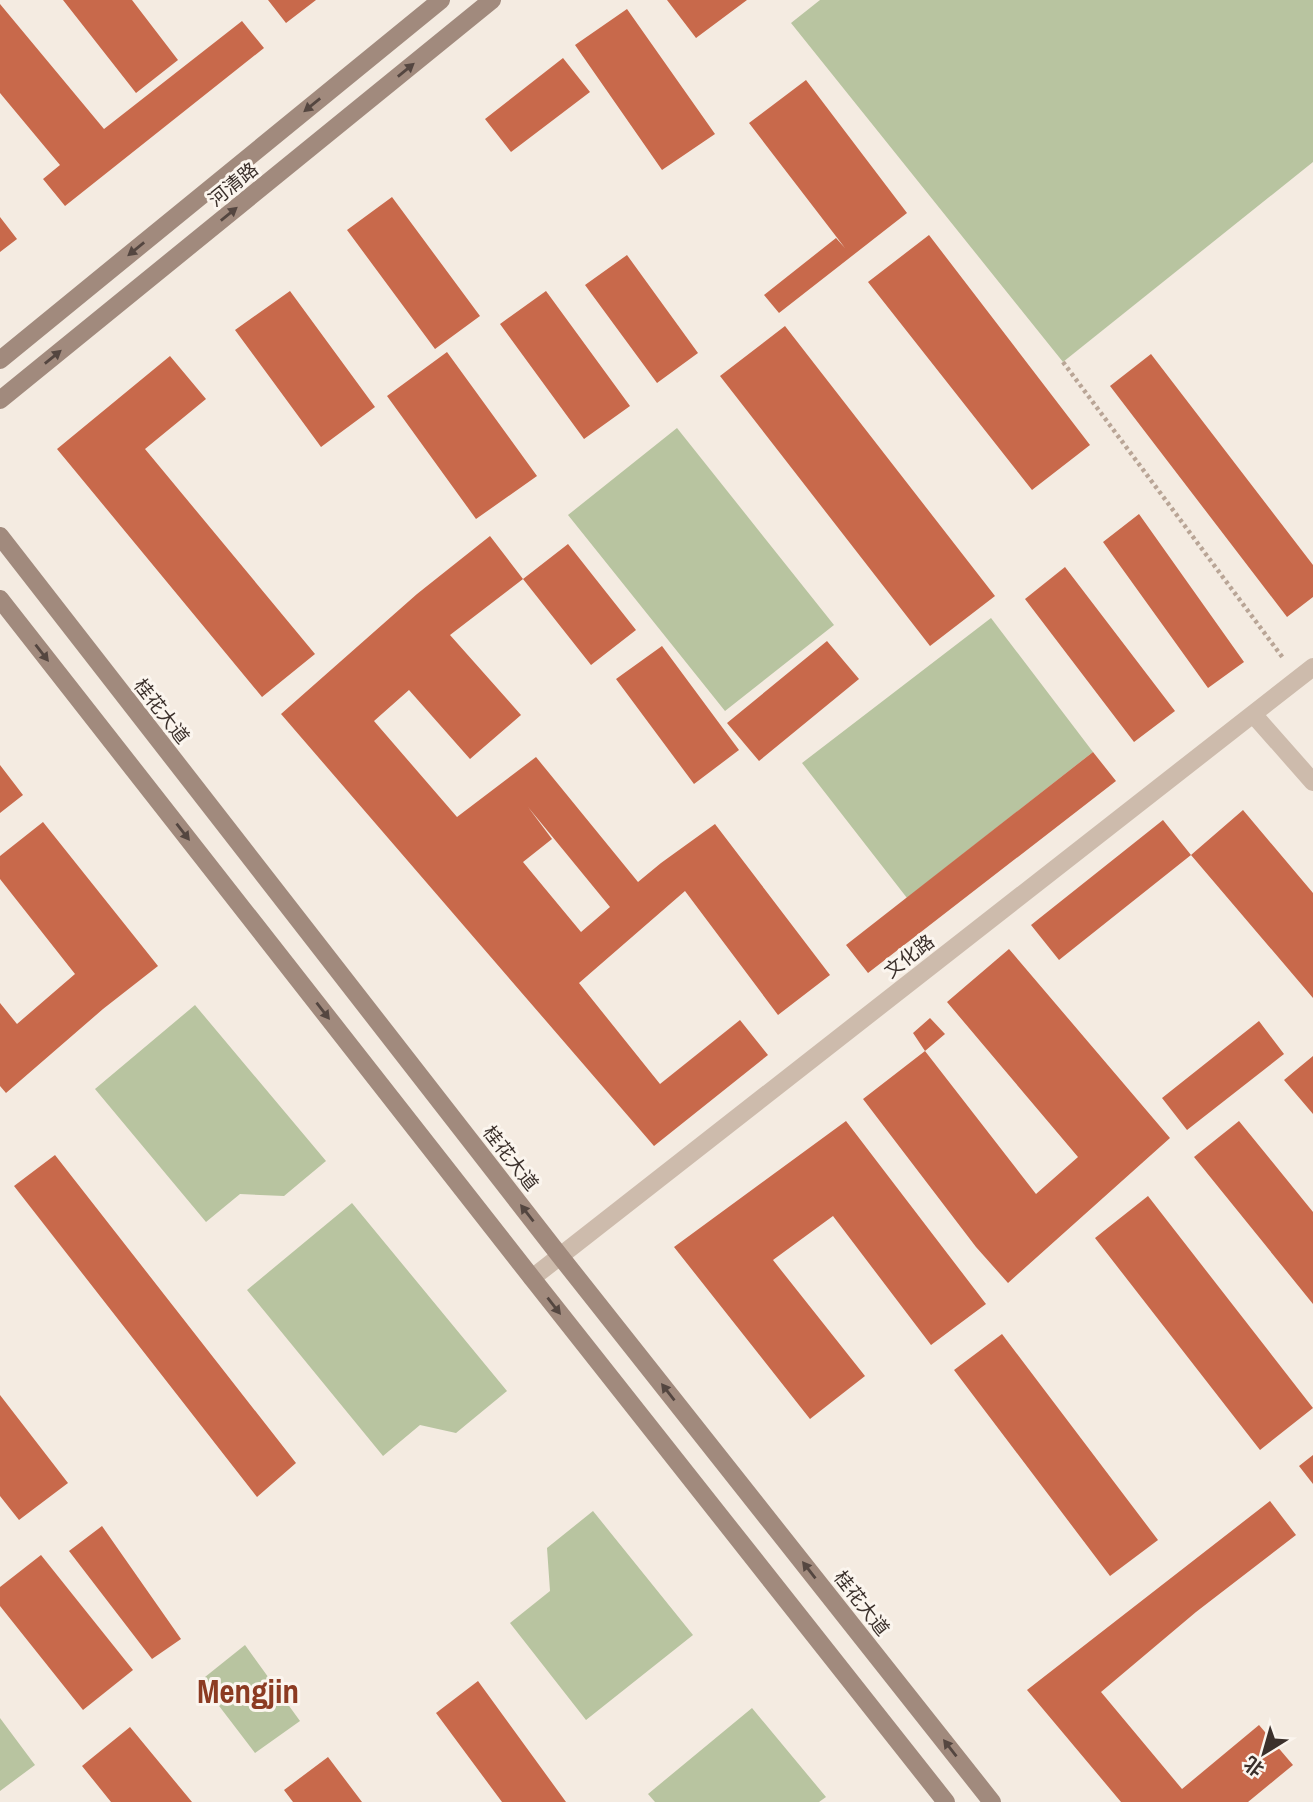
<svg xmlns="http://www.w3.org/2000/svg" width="1313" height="1802" font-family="'Archivo Narrow','Noto Sans SC',sans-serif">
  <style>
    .green { fill: #b8c4a0 }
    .building { fill: #c8694b; fill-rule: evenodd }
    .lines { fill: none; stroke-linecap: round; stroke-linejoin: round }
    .path { stroke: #b9a596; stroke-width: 4.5; stroke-dasharray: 3.5 3.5; stroke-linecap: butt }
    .street { stroke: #cdbbac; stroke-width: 18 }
    .secondary { stroke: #a18a7d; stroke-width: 18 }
    .oneway { fill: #544640 }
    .labels { text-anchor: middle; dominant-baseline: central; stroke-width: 6; stroke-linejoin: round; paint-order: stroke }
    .street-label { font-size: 19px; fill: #3b302b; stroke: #fbf5ee }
    .town-label { font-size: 33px; font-weight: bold; fill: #8c3b22; stroke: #fbf5ee }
  </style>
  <rect width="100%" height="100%" fill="#f4ebe1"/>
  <path class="green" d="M820,0H1313V162L1063,362L791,23Z
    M677,428L834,625L725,711L568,515Z
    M991,618L1093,752L907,898L802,763Z
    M195,1005L326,1161L284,1196L240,1194L206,1222L95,1089Z
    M352,1203L507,1391L456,1433L420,1425L383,1456L247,1290Z
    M593,1511L693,1635L586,1720L510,1623L550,1591L547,1548Z
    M245,1645L300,1721L255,1753L200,1681Z
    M752,1708L826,1797L819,1802H655L648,1794Z
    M0,1718L35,1765L0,1791Z"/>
  <path class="building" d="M63,0H132L178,60L136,93Z
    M268,0H316L286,23Z
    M667,0H747L696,38Z
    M0,4L104,129L242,21L264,48L65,206L43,179L60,165L0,93Z
    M627,9L715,134L662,170L575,45Z
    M563,58L590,92L511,152L485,119Z
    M806,80L907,213L779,313L764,295L836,238L845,248L749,123Z
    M392,197L480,316L435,349L347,230Z
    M0,217L17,239L0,252Z
    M929,235L1090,445L1032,490L868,282Z
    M627,255L698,353L657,383L585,285Z
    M290,291L375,407L321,447L235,330Z
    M546,291L630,406L584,439L500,324Z
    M785,326L995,596L930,646L720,376Z
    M447,352L537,476L476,519L387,396Z
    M1151,354L1313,565V597L1287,617L1110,386Z
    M170,356L206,399L145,449L315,654L262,697L57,449Z
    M1139,514L1244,662L1208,688L1103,542Z
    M490,536L523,579L450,635L521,715L470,759L409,690L374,721L457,817L536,757L638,882L661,863L715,824L830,975L778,1015L685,891L579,983L660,1084L740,1020L768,1055L654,1146L281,714L417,594ZM528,807L610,907L581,932L523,862L552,839Z
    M568,544L636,630L591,665L523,579Z
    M1065,567L1175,711L1134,742L1025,599Z
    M827,641L859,679L759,761L727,723Z
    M662,646L739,750L694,784L616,679Z
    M1093,752L1116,781L868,973L846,945Z
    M0,765L23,795L0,813Z
    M1243,810L1313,893V998L1191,855L1059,960L1031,925L1163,820L1191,855Z
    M43,822L158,966L103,1009L6,1093L0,1086V1003L17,1024L75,974L0,879V856Z
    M1009,949L1170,1138L1008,1283L976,1247L863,1099L925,1051L913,1033L930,1018L945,1034L925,1051L1036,1194L1078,1157L947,1002Z
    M1259,1021L1284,1054L1187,1130L1162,1098Z
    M1313,1056V1114L1284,1080Z
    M846,1121L986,1304L931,1345L833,1216L773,1260L865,1376L810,1419L674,1247Z
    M1239,1121L1313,1212V1304L1194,1157Z
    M55,1155L296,1463L257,1497L14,1186Z
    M1148,1196L1313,1408L1260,1450L1095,1238Z
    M1002,1334L1158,1540L1110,1576L954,1370Z
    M0,1395L68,1483L19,1520L0,1496Z
    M1313,1455V1484L1299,1466Z
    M1270,1501L1296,1535L1196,1612L1101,1692L1182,1789L1259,1725L1293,1765L1248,1802H1121L1027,1690Z
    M102,1526L181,1639L152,1659L69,1551Z
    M41,1555L133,1670L83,1710L0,1606V1587Z
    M478,1681L566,1802H502L436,1713Z
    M130,1727L192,1802H111L82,1766Z
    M328,1757L362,1802H293L284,1790Z"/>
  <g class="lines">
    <path class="path" d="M1063,362L1283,658"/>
    <path class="street" d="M1253,714L1313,782
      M532,1278L1313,667"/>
    <path class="secondary" d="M0,360L441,0
      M0,400L492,0
      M0,536L560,1256L992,1802
      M0,599L532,1278L946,1802"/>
  </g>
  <defs><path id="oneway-solid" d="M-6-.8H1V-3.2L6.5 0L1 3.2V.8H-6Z" transform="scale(1.75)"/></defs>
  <g class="oneway">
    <use href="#oneway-solid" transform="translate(406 70) rotate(-39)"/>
    <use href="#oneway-solid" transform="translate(312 105) rotate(141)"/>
    <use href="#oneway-solid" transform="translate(229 214) rotate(-39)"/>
    <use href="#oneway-solid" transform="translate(136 249) rotate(141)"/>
    <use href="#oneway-solid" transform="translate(53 357) rotate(-39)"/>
    <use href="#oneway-solid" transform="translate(42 653) rotate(52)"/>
    <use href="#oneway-solid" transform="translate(183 832) rotate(52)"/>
    <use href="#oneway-solid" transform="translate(323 1011) rotate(52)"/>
    <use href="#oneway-solid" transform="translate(527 1213) rotate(-128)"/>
    <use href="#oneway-solid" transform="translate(554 1306) rotate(52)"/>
    <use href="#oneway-solid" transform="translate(668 1392) rotate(-128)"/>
    <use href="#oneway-solid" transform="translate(809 1570) rotate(-128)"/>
    <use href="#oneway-solid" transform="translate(950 1748) rotate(-128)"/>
  </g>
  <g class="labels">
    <g class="street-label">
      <text transform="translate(233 184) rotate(-39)">河清路</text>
      <text transform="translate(162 711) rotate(52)">桂花大道</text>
      <text transform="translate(909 956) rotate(-38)">文化路</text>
      <text transform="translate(511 1158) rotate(52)">桂花大道</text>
      <text transform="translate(862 1603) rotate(52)">桂花大道</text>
    </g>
    <g class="town-label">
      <text x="248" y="1691">Mengjin</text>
    </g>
  </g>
  <g transform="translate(1264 1753) rotate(217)" stroke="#fbf5ee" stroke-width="5" paint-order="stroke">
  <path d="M0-5L12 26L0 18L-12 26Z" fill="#3b302b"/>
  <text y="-10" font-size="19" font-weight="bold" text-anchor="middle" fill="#3b302b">北</text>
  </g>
</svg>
